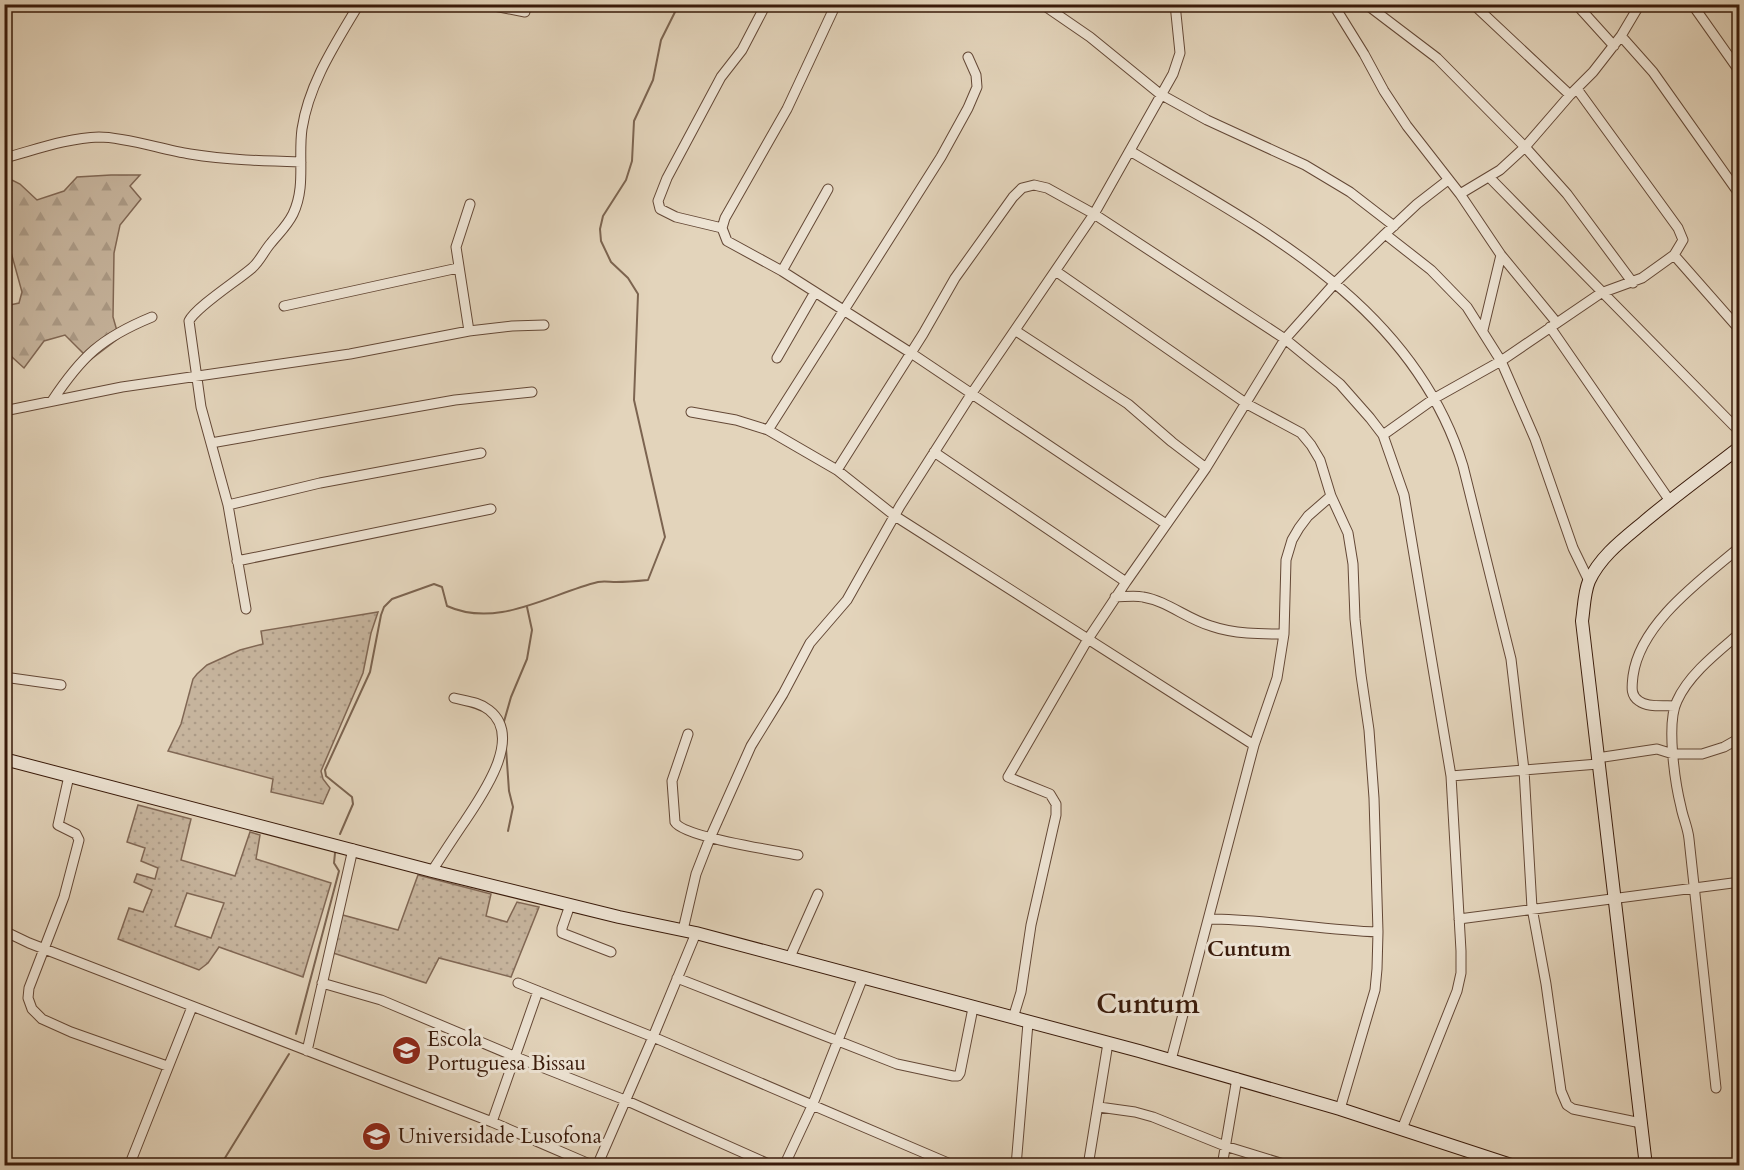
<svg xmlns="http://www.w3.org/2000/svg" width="1744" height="1170" font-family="Cardo,serif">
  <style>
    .forest { fill: url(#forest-firs); stroke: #806754; stroke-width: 1.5 }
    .garden { fill: url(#garden-dots); stroke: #806754; stroke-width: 1.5; fill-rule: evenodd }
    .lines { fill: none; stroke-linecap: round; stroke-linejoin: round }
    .stream { stroke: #7c6450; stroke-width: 2 }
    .street-casing { stroke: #644836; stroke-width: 11 }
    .secondary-casing { stroke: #391a0a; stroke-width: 14 }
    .street { stroke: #ede3d3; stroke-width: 9 }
    .secondary { stroke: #ede3d3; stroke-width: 12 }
    .labels { text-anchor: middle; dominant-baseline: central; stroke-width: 6; stroke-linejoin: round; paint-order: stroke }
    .poi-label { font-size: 21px; fill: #391a0a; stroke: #ede3d3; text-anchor: start }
    .neighbourhood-label { font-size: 22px; font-weight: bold; fill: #391a0a; stroke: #ede3d3 }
    .district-label { font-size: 27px; font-weight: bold; fill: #391a0a; stroke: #ede3d3 }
  </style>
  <defs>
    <pattern id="forest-firs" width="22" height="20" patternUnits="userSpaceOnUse" patternTransform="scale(1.5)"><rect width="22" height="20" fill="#c6b49d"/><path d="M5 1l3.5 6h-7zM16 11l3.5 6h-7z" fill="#ab9a86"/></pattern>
    <pattern id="garden-dots" width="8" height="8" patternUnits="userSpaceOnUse" patternTransform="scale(1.5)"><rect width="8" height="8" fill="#c6b49d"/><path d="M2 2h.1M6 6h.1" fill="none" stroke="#ab9a86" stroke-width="1.8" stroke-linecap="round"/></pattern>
  </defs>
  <rect width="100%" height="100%" fill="#e3d4bb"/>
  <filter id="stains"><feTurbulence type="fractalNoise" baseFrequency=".00333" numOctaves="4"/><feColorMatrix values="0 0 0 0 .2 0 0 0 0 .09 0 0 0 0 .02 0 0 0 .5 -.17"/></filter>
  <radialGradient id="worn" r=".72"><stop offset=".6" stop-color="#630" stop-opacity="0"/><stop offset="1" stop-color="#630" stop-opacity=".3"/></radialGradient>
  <path class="forest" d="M111,175H140L130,186L141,199L120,225L114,253L113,317L119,338L90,360L65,335L44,341L24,368L12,357L5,345V306L19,303L22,292L9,245H5L4,176L20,184L37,200L64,191L77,177Z"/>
  <path class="garden" d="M378,612L371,633L363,673L321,771L323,779L330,788L323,804L271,792L273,779L168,751L181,724L193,679L197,674L207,665L240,650L263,644L261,631Z
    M138,805L191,819L181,860L235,876L250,832L260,835L256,859L331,883L303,977L219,947L208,963L199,970L118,939L129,908L143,912L152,890L134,882L137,874L155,879L158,868L141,861L145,848L127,842ZM187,893L224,903L211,938L175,926Z
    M418,875L491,894L486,916L507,922L517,902L539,907L511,977L439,958L426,983L330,952L339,914L398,930Z"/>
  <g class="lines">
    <path class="stream" d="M503,725L511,697L527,659L532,630L527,607
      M506,748L509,791L513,807L508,831
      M340,834L353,804L352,797L326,776L325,770L370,672L381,615L384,607L392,599L434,584L442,587L447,606C498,629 549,594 598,582C604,581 610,582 616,582C627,582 638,581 648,580L665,537L634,400L638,294L628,278L611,262L601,241L600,229L603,216L626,180L632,161L634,121L653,80L661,40L679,4
      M296,1034L339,871L334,863L335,853
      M220,1166L289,1054"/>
    <defs>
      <path id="street" d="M484,4L525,12
        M836,4L787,109L725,218L722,228L727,241L782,271L911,353L1166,524
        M1042,4L1090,37L1160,94L1207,120L1305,165L1350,192L1394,226
        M1333,4L1364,54L1384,91L1407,126L1460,194L1501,255L1557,323
        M1366,4L1437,58L1525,147L1567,194L1633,283
        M1473,4L1570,95
        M1576,4L1614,46
        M1692,4L1740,72
        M1621,36L1653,72L1740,195
        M1130,151C1264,230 1414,306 1463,466L1511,659L1524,770L1532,908L1546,984L1561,1091L1567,1105L1573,1109L1641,1123
        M4,158C35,150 67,138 99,137C126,137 163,150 190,154C227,160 264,161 301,162
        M1489,177L1740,432
        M1460,194L1500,170L1525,147L1570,95L1593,72L1621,36L1640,4
        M722,228L676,217L660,209L658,201L667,178L721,77L742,50L766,4
        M1385,234L1431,270L1467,307L1501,361L1535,439L1573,548L1589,581
        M1674,255L1740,330
        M782,271L828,189
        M1057,272L1247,404L1301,433L1311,445L1320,460L1331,496L1308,516L1299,528L1292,540L1286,560L1284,634L1277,678L1254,745L1171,1060
        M284,306L458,268
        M1550,327L1670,501
        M1483,330L1501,255
        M469,331L456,247L470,204
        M1016,331L1128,404L1172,442L1206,468
        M777,358L815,292
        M52,401C82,356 101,338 152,317
        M4,411L122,387L350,354L469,331L512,326L544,325
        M691,412L736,420L768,430L837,470L895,516L1254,745
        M768,430L941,157L968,108L977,87L976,75L968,57
        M1383,435L1435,398L1501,361L1601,293L1642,278L1674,255L1683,240L1678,228L1577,89
        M211,443L455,400L532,392
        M934,452L1126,582
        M837,470L923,334L955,278L1013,197L1022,188L1034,185L1047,188L1094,214L1285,339L1340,384L1370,418L1383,435L1404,495L1451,776L1461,951V973L1457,991L1402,1129
        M228,505L320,483L481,453
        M237,561L491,509
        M1115,597C1124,597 1134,595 1143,597C1167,601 1187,619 1211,626C1234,634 1260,634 1284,634
        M246,609L228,505L201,407L189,321C196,307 237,281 252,268C260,261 264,251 271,243C279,233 287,226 293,214C306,187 298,158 302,129C309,83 336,43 359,4
        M4,677L61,685
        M1675,706C1664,705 1648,708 1639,701C1630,695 1632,686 1633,676C1640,623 1701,580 1740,547
        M688,734L672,781L675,822C683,837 777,851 798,855
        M1597,758L1657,749L1673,754H1702L1724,747L1740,738
        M69,776L58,825L76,834L79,840L64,897L29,988L28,998L32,1009L42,1019L71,1032L167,1066
        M1451,776L1598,764
        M432,871C443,854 454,837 465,821C482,795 524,737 489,710C479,702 466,701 454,698
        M570,905L562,928V933L611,952
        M1209,919C1265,919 1321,930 1378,932L1374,798L1369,730L1361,675L1355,619L1353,564L1348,533L1331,496
        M1459,919L1740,882
        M683,930L696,874L710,838L751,746L783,694L810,643L847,600L900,506L972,393L1094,214L1173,74L1180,53L1175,4
        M4,931L29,943L492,1122L594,1166
        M790,957L818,894
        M677,978L897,1064L953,1076H958L960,1073L973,1008
        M322,983L381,1000L516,1057L625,1100L773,1166
        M518,983L653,1037L948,1163V1166
        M1013,1018L1021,992L1031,925L1056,815V804L1050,794L1008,777L1088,639L1126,582L1206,468L1285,339L1335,283L1385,234L1417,204L1448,180
        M307,1051L353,849
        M1716,1088L1689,839C1688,828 1683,818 1681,807C1675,783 1666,723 1677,701C1689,674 1718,652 1740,633
        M1099,1107L1135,1112L1153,1117L1225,1146L1290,1166
        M1340,1109L1375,990L1377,969L1378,932
        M492,1122L538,991
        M129,1166L192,1007
        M597,1166L653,1037L696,933
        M784,1166L812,1106L863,977
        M1016,1166L1028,1023
        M1088,1166L1108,1043
        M1222,1166L1237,1078"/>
      <path id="secondary" d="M4,759L432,871L619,917L696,933L1139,1051L1340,1109L1514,1166
        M1646,1166L1582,621C1584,608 1584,593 1589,581C1601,555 1625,538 1645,521C1676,495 1708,472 1740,447"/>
    </defs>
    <use href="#street" class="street-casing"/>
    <use href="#secondary" class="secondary-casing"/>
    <use href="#street" class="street"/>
    <use href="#secondary" class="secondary"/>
  </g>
  <defs>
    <symbol id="school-disc" viewBox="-11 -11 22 22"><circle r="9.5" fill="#8f2418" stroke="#ede3d3"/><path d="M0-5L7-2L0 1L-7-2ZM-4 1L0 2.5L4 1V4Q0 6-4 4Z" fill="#fff"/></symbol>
    <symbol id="university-disc" viewBox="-11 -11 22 22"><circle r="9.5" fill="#8f2418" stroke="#ede3d3"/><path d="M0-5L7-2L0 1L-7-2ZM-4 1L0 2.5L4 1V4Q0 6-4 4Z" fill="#fff"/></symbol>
  </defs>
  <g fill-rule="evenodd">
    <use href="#school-disc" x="390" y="1034" width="33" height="33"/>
    <use href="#university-disc" x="360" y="1120" width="33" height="33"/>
  </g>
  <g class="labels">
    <g class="poi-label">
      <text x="427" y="1039">Escola<tspan x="427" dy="24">Portuguesa Bissau</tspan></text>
      <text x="398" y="1136">Universidade Lusofona</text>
    </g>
    <g class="neighbourhood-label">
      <text x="1249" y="949">Cuntum</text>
    </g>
    <g class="district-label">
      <text x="1148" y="1004">Cuntum</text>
    </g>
  </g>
  <rect width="1744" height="1170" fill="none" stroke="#e3d4bb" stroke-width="24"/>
  <rect x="6" y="6" width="1732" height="1158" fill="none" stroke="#391a0a" stroke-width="3"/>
  <rect x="12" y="12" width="1720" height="1146" fill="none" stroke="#391a0a" stroke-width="1.5"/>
  <rect width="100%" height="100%" filter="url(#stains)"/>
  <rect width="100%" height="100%" fill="url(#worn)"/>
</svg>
